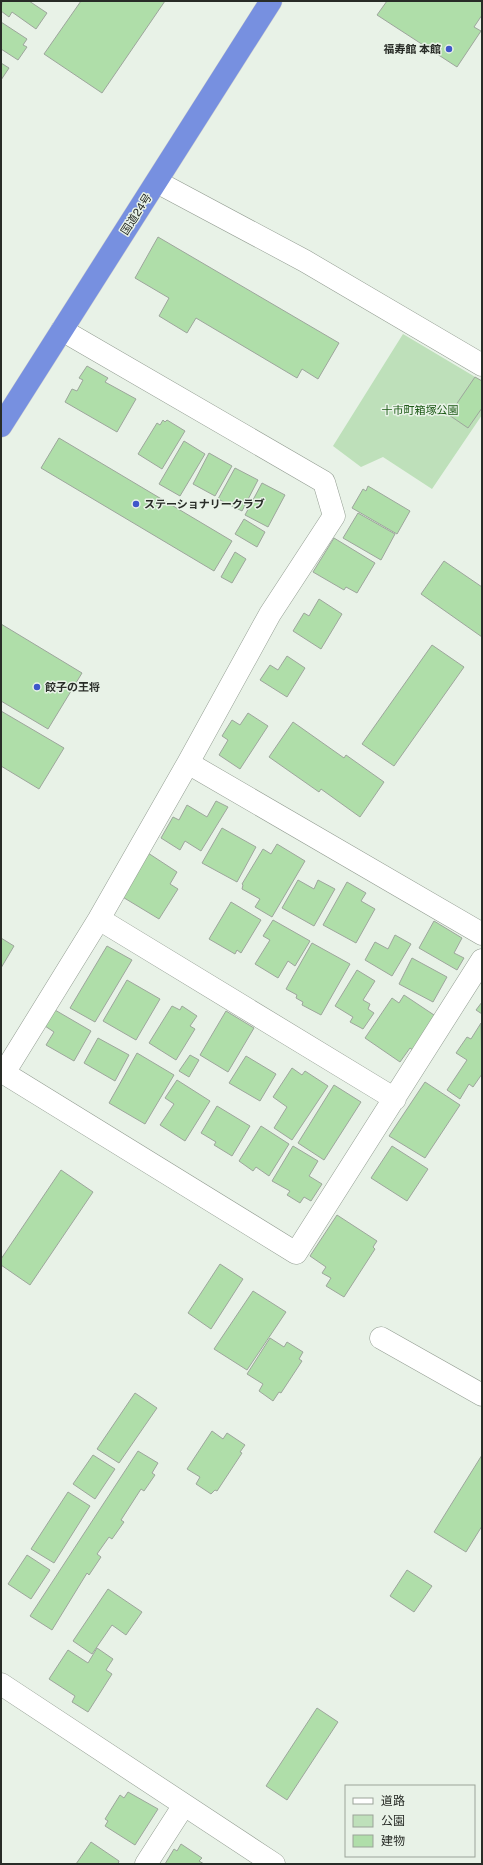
<svg xmlns="http://www.w3.org/2000/svg" width="483" height="1865" font-family="'Public Sans','Noto Sans JP',sans-serif">
  <style>
    .green { fill: #bee0ba }
    .building { fill: #afdea9; stroke: #9da69c }
    .lines { fill: none; stroke-linecap: round; stroke-linejoin: round }
    .street-casing { stroke: #939d92; stroke-width: 23 }
    .highway-casing { stroke: #d0d1cf; stroke-width: 23 }
    .street { stroke: #fff; stroke-width: 22 }
    .highway { stroke: #7790e0; stroke-width: 22 }
    .poi-dot { fill: #3e57ca; stroke: #e8f2e7; stroke-width: 1.5 }
    .labels { text-anchor: middle; dominant-baseline: central; stroke-width: 3; stroke-linejoin: round; paint-order: stroke }
    .poi-label { font-size: 11px; font-weight: bold; fill: #282c27; stroke: #e8f2e7; text-anchor: start }
    .street-label { font-size: 11px; fill: #282c27; stroke: #e8f2e7 }
    .park-label { font-size: 11px; fill: #1b5915; stroke: #e8f2e7 }
  </style>
  <rect width="100%" height="100%" fill="#e8f2e7"/>
  <path class="green" d="M403,334L482,381V415L432,489L383,457L361,467L333,446Z"/>
  <path class="building" d="M2,1H29L47,13L36,29L12,12L9,17L1,11Z
    M81,1H165L102,93L44,54Z
    M387,1H482V15L474,27L481,31L457,67L377,15Z
    M1,22L27,39L23,45L27,47L18,60L1,49Z
    M1,63L9,68L1,80Z
    M158,237L339,343L318,379L302,369L297,378L196,318L187,333L159,316L169,298L135,278Z
    M87,366L108,378L105,382L136,399L117,432L65,402L72,389L77,391L83,380L79,378Z
    M475,377L482,381V408L468,428L449,415Z
    M163,420L165,422L167,420L185,431L162,469L138,454L157,423L160,425Z
    M59,438L232,541L214,571L41,468Z
    M184,441L205,454L180,496L159,484Z
    M209,453L232,466L215,496L193,484Z
    M235,468L258,480L242,511L218,499Z
    M262,483L285,495L268,527L245,515Z
    M368,486L410,511L397,534L352,508L363,489L366,491Z
    M358,513L395,534L381,560L343,538Z
    M244,519L265,532L257,547L235,534Z
    M334,538L375,563L357,593L346,587L344,590L313,572Z
    M235,552L246,559L232,583L221,577Z
    M444,561L482,587V637L421,594Z
    M319,599L342,614L321,649L293,631L304,613L309,616Z
    M1,624L82,673L48,729L1,701Z
    M432,645L464,667L394,766L362,744Z
    M287,656L305,668L287,697L260,680L270,665L278,670Z
    M1,711L64,748L39,789L1,766Z
    M248,713L268,726L240,769L219,755L228,740L222,736L232,720L240,725Z
    M293,722L344,758L346,755L384,782L360,817L321,789L319,792L269,757Z
    M216,801L228,807L201,851L185,841L180,850L161,838L173,817L179,820L187,805L207,817Z
    M222,828L256,847L237,882L202,863Z
    M277,844L305,861L272,917L255,907L260,899L242,889L243,885L242,884L263,849L271,854Z
    M148,853L177,872L170,884L178,889L159,919L121,896Z
    M298,880L314,889L318,880L335,889L314,926L282,908Z
    M347,882L366,893L361,901L375,909L356,943L323,925Z
    M231,902L261,920L241,953L237,950L235,954L209,939Z
    M273,920L310,941L295,966L288,961L278,978L255,964L270,940L263,936Z
    M434,921L462,938L454,953L464,958L457,970L419,948Z
    M395,935L411,944L392,976L365,960L375,942L388,949Z
    M1,938L14,946L1,968Z
    M312,943L350,964L321,1015L302,1005L303,1002L296,998L297,995L286,989Z
    M107,946L132,960L95,1022L70,1008Z
    M412,958L447,977L433,1002L399,984Z
    M357,970L375,981L363,1000L370,1004L368,1009L374,1013L363,1029L350,1022L353,1017L335,1006Z
    M127,980L160,999L136,1040L103,1021Z
    M404,995L437,1017L414,1051L410,1048L400,1062L365,1038L392,998L399,1003Z
    M482,1002V1014L476,1010Z
    M172,1006L180,1010L182,1006L197,1016L190,1026L195,1029L176,1060L149,1043Z
    M55,1010L91,1031L74,1061L46,1045L54,1032L45,1026Z
    M226,1011L254,1028L228,1072L200,1055Z
    M481,1023L482,1074L473,1087L469,1084L460,1099L447,1090L467,1060L456,1053L467,1037L471,1039Z
    M98,1038L129,1055L115,1081L84,1063Z
    M137,1053L174,1075L145,1124L109,1103Z
    M190,1055L199,1060L189,1077L179,1071Z
    M246,1056L276,1074L260,1101L229,1083Z
    M292,1068L302,1075L305,1071L328,1086L292,1140L274,1128L287,1107L273,1097Z
    M177,1080L210,1101L185,1141L160,1125L174,1104L165,1098Z
    M425,1082L460,1105L425,1158L389,1136Z
    M334,1085L361,1102L324,1160L298,1143Z
    M217,1106L250,1126L232,1156L214,1145L216,1142L201,1133Z
    M261,1126L289,1144L269,1176L256,1167L253,1171L239,1161Z
    M293,1146L318,1161L309,1176L322,1184L311,1201L304,1197L300,1203L287,1195L290,1191L272,1181Z
    M392,1146L428,1169L407,1201L371,1178Z
    M61,1170L93,1192L30,1285L1,1265V1259Z
    M337,1215L377,1241L373,1247L375,1249L344,1297L326,1286L331,1278L322,1273L326,1267L310,1256Z
    M220,1264L243,1279L211,1329L188,1313Z
    M253,1291L286,1312L247,1370L214,1349Z
    M270,1338L284,1347L287,1342L303,1352L299,1359L302,1361L281,1393L279,1392L273,1401L259,1391L263,1384L247,1374Z
    M135,1393L157,1408L119,1463L97,1449Z
    M212,1431L223,1439L227,1433L245,1445L240,1452L242,1453L217,1491L215,1490L211,1494L196,1484L200,1477L187,1469Z
    M138,1451L158,1463L152,1473L155,1475L144,1491L141,1489L121,1520L124,1522L112,1539L109,1537L97,1554L101,1557L89,1575L87,1573L52,1630L30,1616Z
    M93,1455L115,1469L95,1499L73,1484Z
    M482,1455V1526L466,1552L434,1532Z
    M68,1492L90,1506L54,1563L31,1549Z
    M27,1555L50,1570L31,1599L8,1584Z
    M407,1570L432,1586L414,1612L390,1596Z
    M108,1589L142,1612L126,1635L112,1625L92,1654L73,1641Z
    M97,1648L113,1659L106,1670L112,1674L88,1712L72,1702L75,1696L49,1679L68,1650L88,1663Z
    M317,1708L338,1722L287,1800L266,1786Z
    M128,1792L158,1809L135,1845L105,1826L108,1821L105,1819L120,1795L124,1798Z
    M91,1842L119,1861L118,1864H76Z
    M181,1844L202,1858L199,1861L204,1864H165L174,1849L177,1851Z"/>
  <g class="lines">
    <defs>
      <path id="street" d="M157,182L305,261L482,365
        M62,330L324,482L334,516L270,614L188,763L99,919L4,1073L296,1253L482,960
        M188,763L482,934
        M99,919L395,1099
        M381,1338L482,1395
        M1,1684L274,1864
        M146,1864L184,1805"/>
      <path id="highway" d="M1,426L271,1"/>
    </defs>
    <use href="#street" class="street-casing"/>
    <use href="#highway" class="highway-casing"/>
    <use href="#street" class="street"/>
    <use href="#highway" class="highway"/>
  </g>
  <g class="poi-dot">
    <circle cx="449" cy="49" r="4"/>
    <circle cx="136" cy="504" r="4"/>
    <circle cx="37" cy="687" r="4"/>
  </g>
  <g class="labels">
    <g class="poi-label">
      <text x="441" y="49" text-anchor="end">福寿館 本館</text>
      <text x="144" y="504">ステーショナリークラブ</text>
      <text x="45" y="687">餃子の王将</text>
    </g>
    <g class="street-label">
      <text transform="translate(136 214) rotate(-57)">国道24号</text>
    </g>
    <g class="park-label">
      <text x="420" y="410">十市町箱塚公園</text>
    </g>
  </g>
  <rect width="483" height="1865" fill="none" stroke="#282c27" stroke-width="4"/>
  <rect x="345" y="1785" width="130" height="72" fill="#e8f2e7" stroke="#9ba39a"/>
  <rect x="353" y="1798" width="20" height="6" fill="#ffffff" stroke="#9ba39a"/>
  <text x="381" y="1805" font-size="12" fill="#282c27">道路</text>
  <rect x="353" y="1815" width="20" height="12" fill="#bee0ba" stroke="#9ba39a"/>
  <text x="381" y="1825" font-size="12" fill="#282c27">公園</text>
  <rect x="353" y="1835" width="20" height="12" fill="#afdea9" stroke="#9ba39a"/>
  <text x="381" y="1845" font-size="12" fill="#282c27">建物</text>
</svg>
